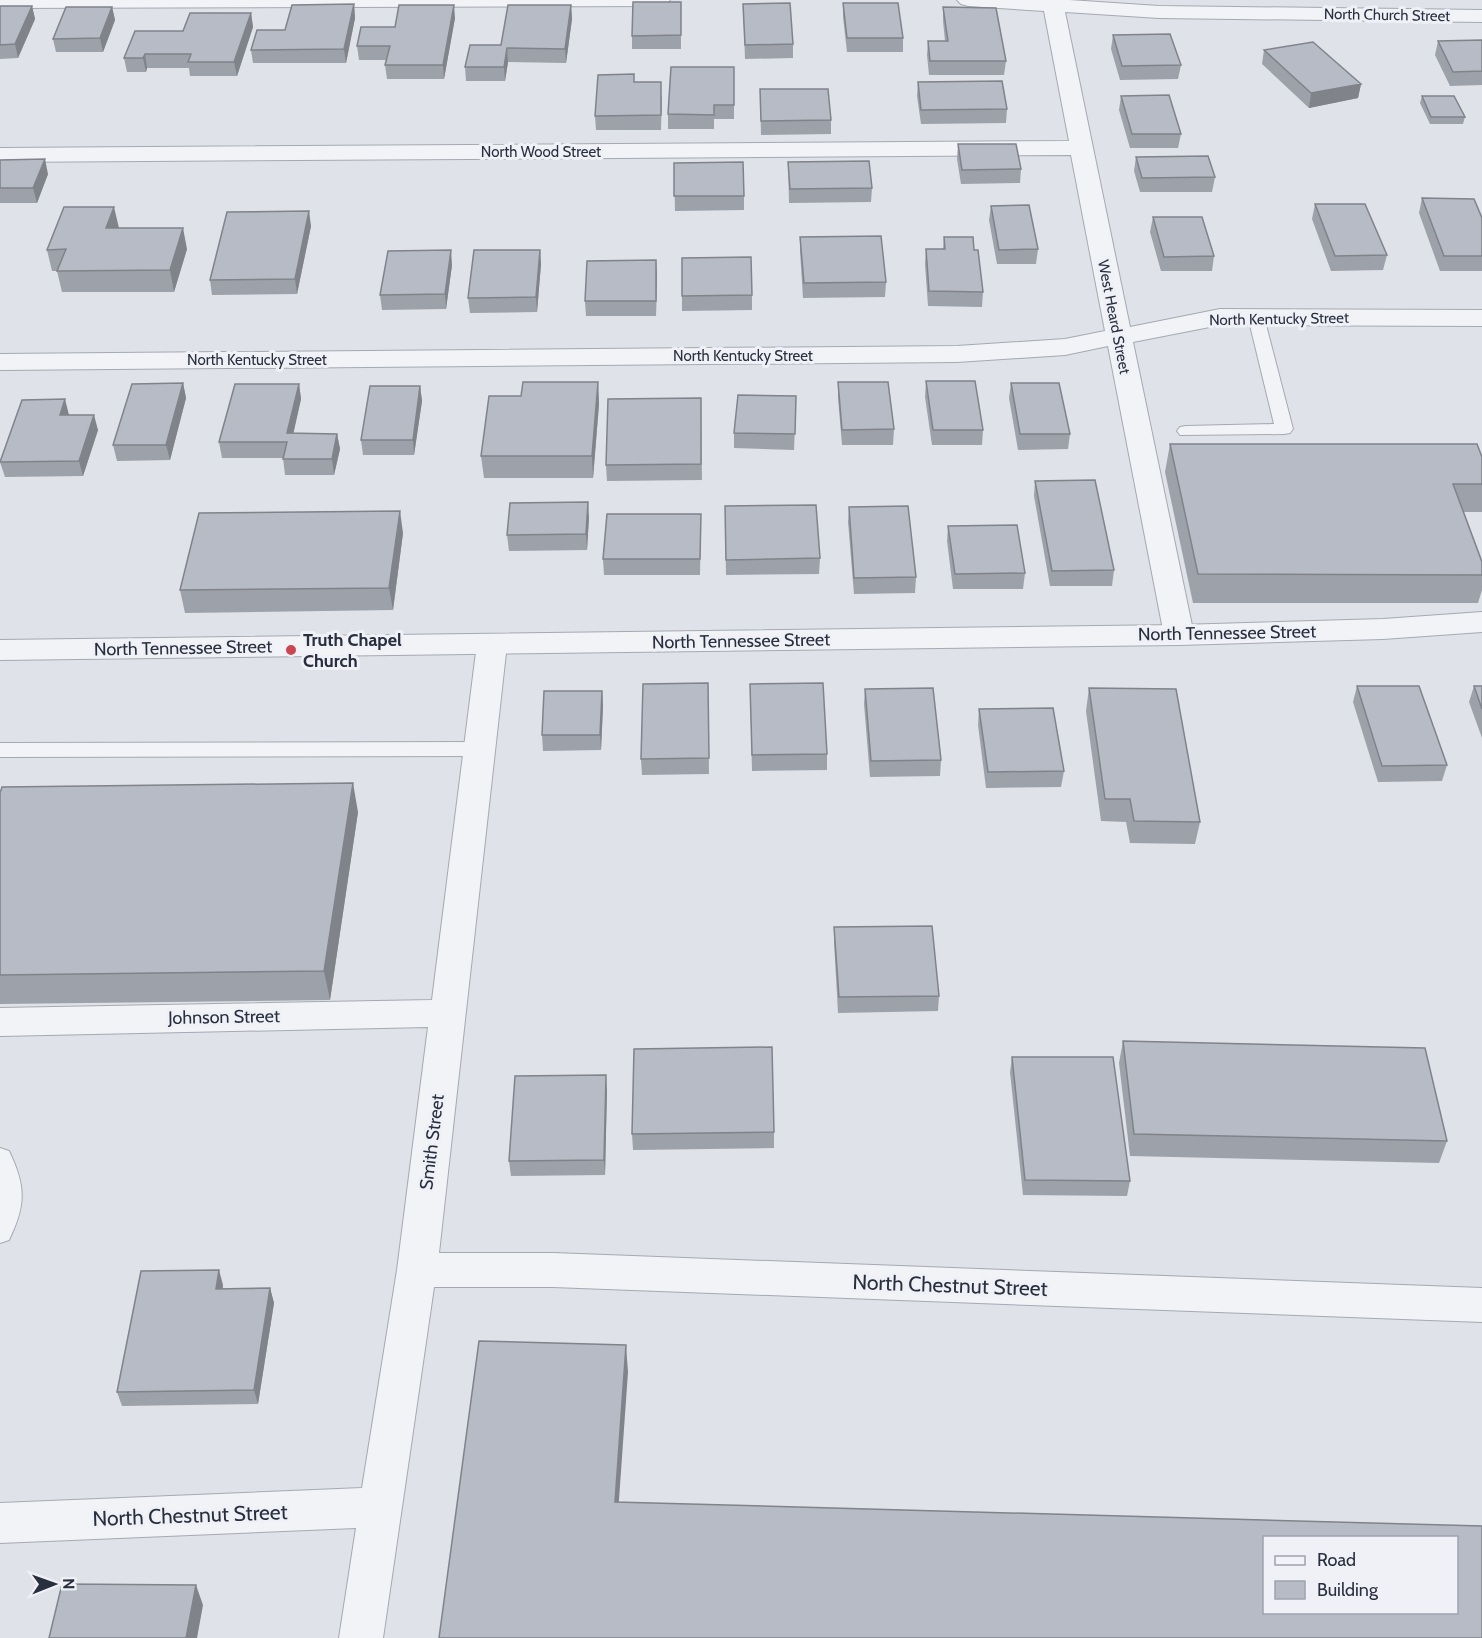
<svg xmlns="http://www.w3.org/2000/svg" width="1482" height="1638" font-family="Cabin,sans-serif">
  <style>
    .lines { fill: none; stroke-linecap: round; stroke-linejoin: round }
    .service-casing { stroke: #a5a9b2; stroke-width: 2 }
    .minor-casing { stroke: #a5a9b2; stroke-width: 2 }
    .tertiary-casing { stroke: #a5a9b2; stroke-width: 2 }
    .service { fill: #f2f3f7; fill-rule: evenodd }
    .minor { fill: #f2f3f7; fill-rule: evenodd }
    .tertiary { fill: #f2f3f7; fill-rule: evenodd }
    .wall { fill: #9da1a9 }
    .shaded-wall { fill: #80838a }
    .building { fill: #b7bbc5; stroke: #80838a; stroke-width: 1.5; fill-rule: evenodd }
    .poi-dot { fill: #cb474f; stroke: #eff1f6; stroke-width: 2 }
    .labels { text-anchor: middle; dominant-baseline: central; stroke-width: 6; stroke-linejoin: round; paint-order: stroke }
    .far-street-label { font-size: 15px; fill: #292f3f; stroke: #eff1f6 }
    .street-label { font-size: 18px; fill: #292f3f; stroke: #eff1f6 }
    .poi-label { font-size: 18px; font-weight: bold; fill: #292f3f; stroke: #eff1f6; text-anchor: start }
    .near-street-label { font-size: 21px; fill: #292f3f; stroke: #eff1f6 }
  </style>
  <rect width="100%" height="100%" fill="#dfe2e8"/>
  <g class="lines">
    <defs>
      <path id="service" d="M1256,312L1264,317L1293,429L1290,433L1284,434L1180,435L1177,431L1180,427L1186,426L1274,424L1248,317Z
        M479,742L486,744L489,749L486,754L479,756L0,757V743Z
        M0,1148L9,1151C26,1186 26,1205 9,1240L0,1243Z"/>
      <path id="minor" d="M0,0H670L666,4L659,6L0,8Z
        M957,0H1069L1159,6L1482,10V22L1159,18L1065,12L1130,327L1220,309L1482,310V326L1220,325L1133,342L1194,635L1190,642L1179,645L1168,642L1164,635L1108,346L1065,355L957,362L0,370V354L957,346L1065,339L1105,331L1071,155L0,162V148L1069,141L1044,11L968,6L961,4Z
        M492,634L503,637L507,644L439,1253H553L1482,1288V1322L553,1287H434L383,1638H339L356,1528L0,1543V1503L362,1488L397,1270L428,1027L0,1036V1008L432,1000L477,644L481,637Z"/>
      <path id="tertiary" d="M1482,612V632L1383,639L1179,645L0,660V640L1179,625L1383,619Z"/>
    </defs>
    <use href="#service" class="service-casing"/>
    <use href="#minor" class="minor-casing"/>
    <use href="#tertiary" class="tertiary-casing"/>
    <use href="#service" class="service"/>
    <use href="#minor" class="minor"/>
    <use href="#tertiary" class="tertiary"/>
  </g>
  <path class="wall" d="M681,2V49H632V36Z
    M843,3L903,38V52H847L843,17Z
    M354,4L355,18L346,63H253L251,50Z
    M743,4L793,44V58L745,59Z
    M571,5L572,19L566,63L508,62L505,81H466L465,67Z
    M0,6H32L35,19L18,58L0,59Z
    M112,7L115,20L103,52H56L53,39Z
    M943,7L1006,61L1004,75H929L927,55L928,41H945L943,21Z
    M251,13L253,27L237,76H190L189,68H147L146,72H127L124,58L183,31Z
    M455,18L444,79H387L385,65L386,60H359L357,46L395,27Z
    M1113,35L1181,65L1178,79L1120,80L1111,49Z
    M1482,40V85L1450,86L1435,55L1438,41Z
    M1264,50L1361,84L1358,98L1309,108L1262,64Z
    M734,67V119H714V129H668V114Z
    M634,74V82L662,96L661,130H596L595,116Z
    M918,82L1007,109L1006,123L921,124L917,96Z
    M760,89L831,120V134L761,135Z
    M1121,96L1181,134L1178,148H1130L1119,110Z
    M1422,96L1465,117L1463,124H1430L1420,103Z
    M958,144L1021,169L1020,183L961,184L957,159Z
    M1136,157L1215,177L1212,192H1140L1134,171Z
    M0,160L48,174L37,203H0Z
    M788,162L872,188L871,202L789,203Z
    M674,163L744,196V210L675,211Z
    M1422,198L1482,218V271H1440L1419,213Z
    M1315,204L1387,255L1383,270L1331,271L1312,219Z
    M991,206L1038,249L1036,264H997L989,220Z
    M1153,217L1214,256L1212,271H1161L1150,232Z
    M311,226L297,294L212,295L210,280Z
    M118,228L187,249L174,292H62L57,271H52L47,250Z
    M800,237L886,282L885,297L803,298L800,251Z
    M944,237L974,250L983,292L982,307L928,306L925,264L926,249H943Z
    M540,250L541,264L537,312L470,313L468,298Z
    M682,258L752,295V310L682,311Z
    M656,260V316H586L585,301Z
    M452,265L446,309L382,310L380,295Z
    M926,381L983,430L982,445H932L925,397Z
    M598,382L599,404L593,478H484L481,456L521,396Z
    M838,382L894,429L893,445H842L838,398Z
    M183,383L186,398L170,460L117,461L113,445Z
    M1011,383L1070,434L1068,449L1018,450L1009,398Z
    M299,384L301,399L293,433L337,434L340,449L334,475H285L283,458H222L219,442Z
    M420,386L422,401L414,455H363L361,440Z
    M796,396L794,450L734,448V433Z
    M701,398L702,480L607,481L606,465Z
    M69,415L98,430L83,476L5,477L0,462Z
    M1170,444L1482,457V512H1464L1482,562V590L1478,603H1193L1165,472Z
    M1035,481L1114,570L1112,586H1050L1034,496Z
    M725,506L820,558L819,574L726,575Z
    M849,507L916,577L915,593L854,594L848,522Z
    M701,514L700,575H604L603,559Z
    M589,517L587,550L509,551L507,535Z
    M948,526L1025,573L1023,589H953L947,541Z
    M403,533L393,610L185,613L180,590Z
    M708,683L709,774L642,775L641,759Z
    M750,684L827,754V770L752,771Z
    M1357,686L1447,765L1442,781L1378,782L1353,702Z
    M1474,686H1482V738L1469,702Z
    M1089,688L1200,822L1195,844L1130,843L1126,822L1101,821L1086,711Z
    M865,689L941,760L940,776L870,777L864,704Z
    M602,691L603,706L601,750L543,751L542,735Z
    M979,709L1064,771L1061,787L986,788L978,725Z
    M0,793L358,812L330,1000L0,1004Z
    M834,927L939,996L938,1011L838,1013L834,942Z
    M1123,1041L1447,1141L1439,1163L1130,1156L1119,1063Z
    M1012,1057L1130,1181L1127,1196L1023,1195L1010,1072Z
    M607,1090L605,1175L511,1176L509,1161Z
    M774,1132V1148L633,1150L632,1134Z
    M223,1285V1289L270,1288L274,1303L258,1404L122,1406L117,1392Z"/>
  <path class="shaded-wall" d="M354,4L355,18L346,63L344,49Z
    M454,5L455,18L444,79L443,65Z
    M571,5L572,19L566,63L565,49Z
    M32,6L35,19L18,58L15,44Z
    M112,7L115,20L103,52L100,38Z
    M251,13L253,27L237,76L234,62Z
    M507,48L508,62L505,81L504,67Z
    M145,54L147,68L146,72L143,58Z
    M1361,84L1358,98L1309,108L1311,93Z
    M45,159L48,174L37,203L33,188Z
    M114,207L119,228H106Z
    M309,211L311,226L297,294L295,279Z
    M183,228L187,249L174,292L170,270Z
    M451,250L452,265L446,309L445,294Z
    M540,250L541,264L537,312L536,297Z
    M656,260L657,275L656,316Z
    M598,382L599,404L593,478L592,456Z
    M183,383L186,398L170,460L166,445Z
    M299,384L301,399L290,449L287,433Z
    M420,386L422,401L414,455L413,440Z
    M65,399L69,415L63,431L60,415Z
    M94,415L98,430L83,476L79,461Z
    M337,434L340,449L334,475L332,459Z
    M588,502L589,517L587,550L586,534Z
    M400,511L403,533L393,610L389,588Z
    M602,691L603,706L601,750L600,735Z
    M353,783L358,812L330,1000L324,971Z
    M606,1075L607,1090L605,1175L604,1160Z
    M219,1270L223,1285L220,1304L216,1289Z
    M270,1288L274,1303L258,1404L254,1390Z
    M626,1345L628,1372L617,1528L615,1502Z
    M196,1585L203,1605L197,1638H186Z"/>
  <path class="building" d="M633,2H681V35L632,36Z
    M790,3L793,44L745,45L743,4Z
    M843,3H898L903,38H847Z
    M354,4L344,49L251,50L257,30H285L292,5Z
    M399,5H454L443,65H385L390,46H357L361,27H395Z
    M508,5H571L565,49L507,48L504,67H465L470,45H501Z
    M0,6H32L15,44L0,45Z
    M66,7H112L100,38L53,39Z
    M943,7L996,8L1006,61H930L928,41H948Z
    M190,13H251L234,62H188L191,54H145L143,58H124L135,31H183Z
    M1170,34L1181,65L1122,66L1113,35Z
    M1482,40V71L1453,72L1438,41Z
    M1313,42L1361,84L1311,93L1264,50Z
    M671,67H734V105H714V115L668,114Z
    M634,74V82H661V115L595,116L598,75Z
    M1002,81L1007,109L921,110L918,82Z
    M760,89H828L831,120L761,121Z
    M1169,95L1181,134H1132L1121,96Z
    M1422,96H1454L1465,117H1431Z
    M958,144H1016L1021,169L962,170Z
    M1208,156L1215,177L1142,178L1136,157Z
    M45,159L33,188H0V160Z
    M869,161L872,188L790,189L788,162Z
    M743,162L744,196H674V163Z
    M1422,198L1474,199L1482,218V256H1444Z
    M1315,204H1365L1387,255L1335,256Z
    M1029,205L1038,249L999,250L991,206Z
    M64,207H114L106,228H183L170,270L57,271L66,249L47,250Z
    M309,211L295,279L210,280L227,212Z
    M1153,217H1202L1214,256L1164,257Z
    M881,236L886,282L804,283L800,237Z
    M944,237H973L974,250H978L983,292L929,291L926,249H945Z
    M451,250L445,294L380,295L388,251Z
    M474,250H540L536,297L468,298Z
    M751,257L752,295L682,296V258Z
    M656,260V301H585L587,261Z
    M926,381H975L983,430H933Z
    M523,382H598L592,456H481L489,396H521Z
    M838,382H888L894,429L842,430Z
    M183,383L166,445H113L132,384Z
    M1011,383H1059L1070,434H1020Z
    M235,384H299L287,433L337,434L332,459H283L287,442H219Z
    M370,386H420L413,440H361Z
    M738,395L796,396L795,434L734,433Z
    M701,398V464L606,465L608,399Z
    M65,399L60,415H94L79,461L0,462L22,400Z
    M1170,444H1477L1482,457V484H1453L1482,562V575L1198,574Z
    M1095,480L1114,570L1052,571L1035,481Z
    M588,502L586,534L507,535L510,503Z
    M816,505L820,558L726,560L725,506Z
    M908,506L916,577L854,578L849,507Z
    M400,511L389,588L180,590L199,513Z
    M607,514H701L700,559H603Z
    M1017,525L1025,573L955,574L948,526Z
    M708,683L709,758L641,759L643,684Z
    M823,683L827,754L752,755L750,684Z
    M1357,686H1419L1447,765L1382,766Z
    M1474,686H1482V709Z
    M933,688L941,760L871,761L865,689Z
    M1089,688L1176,689L1200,822L1134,821L1130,799H1105Z
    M544,691H602L600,735H542Z
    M1053,708L1064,771L988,772L979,709Z
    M353,783L324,971L0,975V793L2,787Z
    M932,926L939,996L839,997L834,927Z
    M1123,1041L1425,1048L1447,1141L1134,1134Z
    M772,1047L774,1132L632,1134L634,1049Z
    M1012,1057H1113L1130,1181L1025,1180Z
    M606,1075L604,1160L509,1161L515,1076Z
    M219,1270L216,1289L270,1288L254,1390L117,1392L141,1271Z
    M479,1341L626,1345L615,1502L1482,1526V1638H439ZM1264,1538H1456V1612H1264Z
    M62,1584L196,1585L186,1638H49Z"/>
  <circle class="poi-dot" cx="291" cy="650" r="6"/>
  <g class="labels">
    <g class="far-street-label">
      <text transform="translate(1387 15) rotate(1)">North Church Street</text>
      <text x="541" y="152">North Wood Street</text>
      <text transform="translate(1114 317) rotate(79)">West Heard Street</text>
      <text transform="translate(1279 319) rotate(-1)">North Kentucky Street</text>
      <text x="743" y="356">North Kentucky Street</text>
      <text x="257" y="360">North Kentucky Street</text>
    </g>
    <g class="street-label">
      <text transform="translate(1227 633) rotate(-1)">North Tennessee Street</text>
      <text transform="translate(741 641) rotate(-1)">North Tennessee Street</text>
      <text transform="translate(183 648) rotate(-1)">North Tennessee Street</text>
      <text transform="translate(224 1017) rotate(-1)">Johnson Street</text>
      <text transform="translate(432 1142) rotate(-83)">Smith Street</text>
    </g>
    <g class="poi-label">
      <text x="303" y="640">Truth Chapel<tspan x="303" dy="21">Church</tspan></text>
    </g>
    <g class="near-street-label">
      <text transform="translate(950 1285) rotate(2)">North Chestnut Street</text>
      <text transform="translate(190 1515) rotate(-2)">North Chestnut Street</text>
    </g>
  </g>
  <rect x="1263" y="1536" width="195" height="78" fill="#eff1f6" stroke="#a0a3ad" stroke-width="1.5"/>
  <rect x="1275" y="1556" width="30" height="9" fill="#f2f3f7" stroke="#a0a3ad" stroke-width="1.5"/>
  <text x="1317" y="1566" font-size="18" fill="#292f3f">Road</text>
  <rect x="1275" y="1581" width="30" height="18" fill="#b7bbc5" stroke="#a0a3ad" stroke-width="1.5"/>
  <text x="1317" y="1596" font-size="18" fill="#292f3f">Building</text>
  <g transform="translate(54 1584) rotate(89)" stroke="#eff1f6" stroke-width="4.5" paint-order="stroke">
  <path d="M0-4.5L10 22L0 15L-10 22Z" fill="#292f3f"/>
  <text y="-9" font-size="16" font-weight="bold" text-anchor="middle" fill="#292f3f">N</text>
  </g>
</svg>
